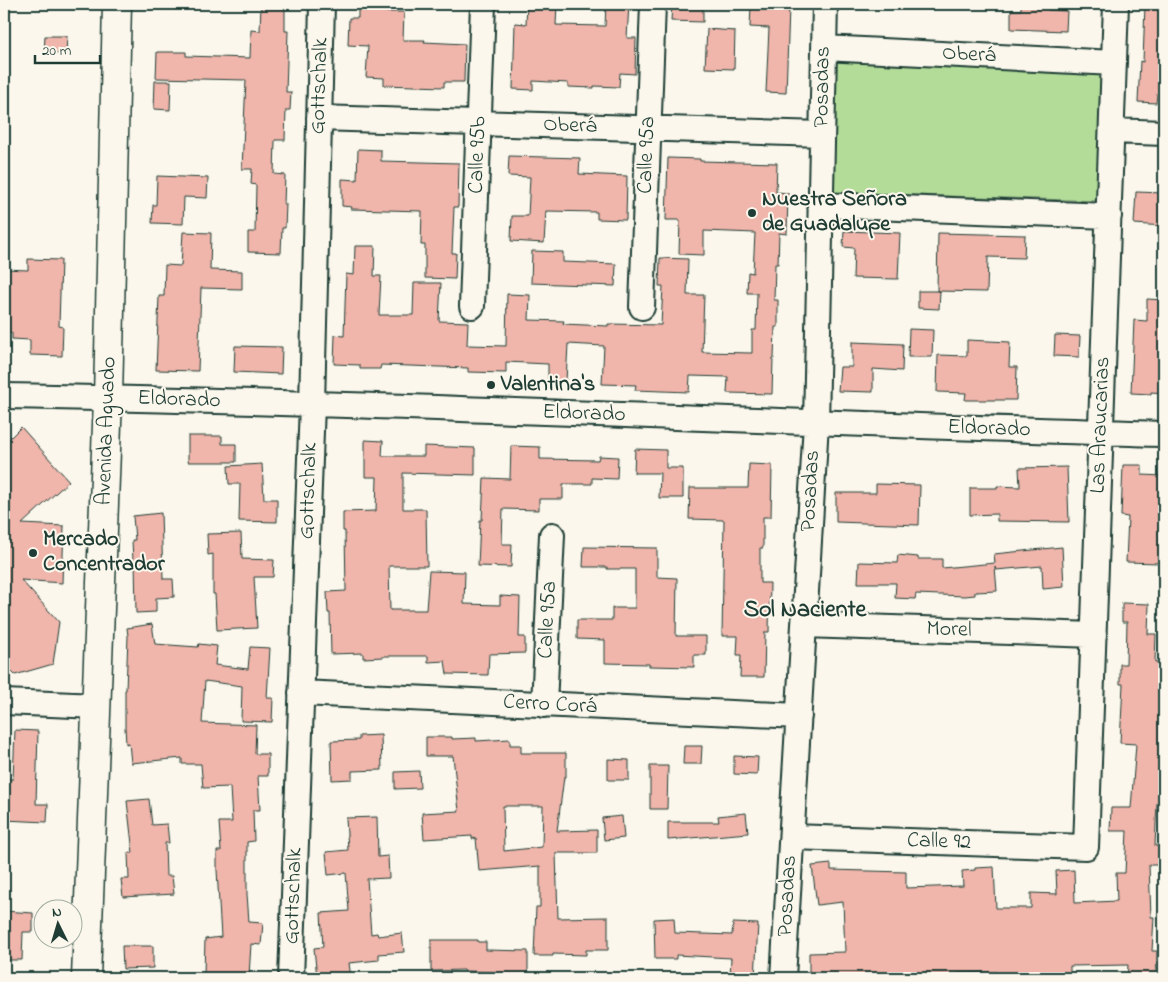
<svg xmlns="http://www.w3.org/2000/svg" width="1168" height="982" font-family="'Indie Flower',sans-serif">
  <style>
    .green { fill: #b3dc99; stroke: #698c66 }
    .building { fill: #f0b5ab; stroke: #1f3d34; fill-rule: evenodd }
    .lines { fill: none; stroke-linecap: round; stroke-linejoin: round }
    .street-casing { stroke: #1f3d34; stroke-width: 28 }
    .secondary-casing { stroke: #1f3d34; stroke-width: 31 }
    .street { stroke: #fbf7ec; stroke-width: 24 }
    .secondary { stroke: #fbf7ec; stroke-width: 28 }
    .poi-dot { fill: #1f3d34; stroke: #fbf7ec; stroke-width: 2 }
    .labels { text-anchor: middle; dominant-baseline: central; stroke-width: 4; stroke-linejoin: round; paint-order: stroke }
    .street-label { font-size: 22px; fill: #1f3d34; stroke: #fbf7ec }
    .poi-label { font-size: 22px; font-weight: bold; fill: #1f3d34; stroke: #fbf7ec; text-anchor: start }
    .neighbourhood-label { font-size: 24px; font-weight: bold; fill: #1f3d34; stroke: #fbf7ec }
  </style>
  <rect width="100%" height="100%" fill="#fbf7ec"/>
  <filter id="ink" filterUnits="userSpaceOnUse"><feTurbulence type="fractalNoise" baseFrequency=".02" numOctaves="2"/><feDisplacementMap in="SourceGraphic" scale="10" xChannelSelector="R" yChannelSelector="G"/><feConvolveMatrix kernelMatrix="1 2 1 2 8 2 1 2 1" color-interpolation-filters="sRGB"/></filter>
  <g filter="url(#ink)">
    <path class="green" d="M828,61L1103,70L1099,201L824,192Z"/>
    <path class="building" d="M261,4L285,5V31H288L286,92H291L290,110H286L285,140H275L274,174L285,175L284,204H286L285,228H282L281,253L248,252V232H255L256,185L251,184L252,169H242L246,80L156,78L157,52H186V56L250,58L251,30L260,31Z
      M358,4H386V12H404L403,40H425L424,42L465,44L464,82H444V87L384,85V78L366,77L368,46L348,45L349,18H358Z
      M527,4H557L556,25L605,26L606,4H629L627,38H636L635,74L620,73L619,87L594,86V88L568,87V83L533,81V90L513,89L515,23L526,24Z
      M672,4H703V22L671,21Z
      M1021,4H1048V10L1067,11L1066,31L1011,29V10H1021Z
      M1145,4H1164V94H1157L1156,103L1138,102L1140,61L1143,62Z
      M751,6L789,8L786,93L766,92L769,28L750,27Z
      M707,29L735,31L734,69L705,68Z
      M45,36H67L66,54L44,53Z
      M155,81H171L170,110L154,109Z
      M358,149L381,150V161L459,163L458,207H454L452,253H456L455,279L425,278V245H421L422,211L351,209L352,207L342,206V179L357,180Z
      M509,156L580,158L579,174L627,176L626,220L597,219V212L546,211L544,243L511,241L512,216H528L530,177L508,176Z
      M668,158L700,159V161L777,163L776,192L788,193L787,234L779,233L778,264H775L774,300H778V327H775L774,359H773L772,394L727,393L728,377L690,376L689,392L635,390L636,385L602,384L604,346L568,344L566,381L548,380V364L506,362V373L468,372V368L381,365L380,369H360V365L334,364L335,335L344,336L346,274L354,275L355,246H375L374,276H381L379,315H413L414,283H441L439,321L468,322L467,345L506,346L507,294L530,295L529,320L564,321L563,324L608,326V324L661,325L663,286H659L660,258L688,259L687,295H704L702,352L752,353V330H756L757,293H747L748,272L753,273L755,233L704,231V255L679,254L680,220H666Z
      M157,176L208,178L207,198L184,197L183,224L152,223L153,205H156Z
      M1136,192L1164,193V226L1134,224Z
      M844,231L900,233L898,279L853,278L854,248L843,247Z
      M183,232L211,233L210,270L242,271V289L201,288L198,371L156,370L159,296H164L165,265L181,266Z
      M938,233L1025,235L1024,258L988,257L987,292L937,291Z
      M532,251L563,252V262L616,264L615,286L531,283Z
      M28,259L61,260L59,326L63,327L62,356L30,355V340L12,339V333H4V269L28,270Z
      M918,291H940L939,309L918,308Z
      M1147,299L1164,300V393L1151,392V394L1131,393L1134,320L1147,321Z
      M909,329L933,330L932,357H908Z
      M1055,335L1080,336L1079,357L1054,356Z
      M967,340L1010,342L1009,367H1017L1016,400H965L966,393L937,392L938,355L967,356Z
      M852,342L903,344L902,371L873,369V392L838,391L840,367H852Z
      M235,346L282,347L281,374L234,372Z
      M21,427L69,481L22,524L64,526L62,583L21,580L59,622L53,664L15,675L4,664V444Z
      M188,436H222V444H236V462H188Z
      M365,440L383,441L382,456H424V446L475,448V475L403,473V509H426L427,566H389L390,610H426L429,571L465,572L464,604L500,605V596L520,597L519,637H525V653L489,654L488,675L447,674L445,661L428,662V656H384V657L363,658V653L331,654L330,613H328L327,592L346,591L345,531H343V512L376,511L377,477H365Z
      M511,446L540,447V459L598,460L599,456L618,457L617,479L592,478V484H563V499H539V510L503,509L502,544H512L511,567L478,566L480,520H482L484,478L510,479Z
      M635,449L666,450V468H683V498H659L660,473H634Z
      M262,464L264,499H277V522L239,521L240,484H229L228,466Z
      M749,464L772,465L771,517H763V548H760V583H770L769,632H765L764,677H740L741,655H737L738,636H722L724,520L689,519L690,488H748Z
      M1123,465H1142V475L1164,476V514H1160L1159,563L1126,562L1128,517L1121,516Z
      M1067,467L1069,522L997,521V514L970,515V488H997V486L1020,487L1019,468Z
      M876,484L920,485L919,525L836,522V493H876Z
      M161,513L163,579H173L174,597L156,598V612L136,613L135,561H133L132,540H135L133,516Z
      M241,533L242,559L274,560L273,577H254L257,628L217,630L215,594H213V554L208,555L207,534Z
      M584,547L657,548V577L677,578L676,636H706V655H694V667L649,666V664L605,663V640L577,639V620H612V608H635V569H607V567H583Z
      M1062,547L1064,587L1043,589L1042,566L996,570L995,567L997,591L975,592V595L965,596L916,594L915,599L895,598L896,583H858L859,562L897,563L898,555L918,557V559H942V568L995,563L994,554Z
      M1122,603L1149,604L1148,634H1156L1155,662H1164V803H1157L1155,846H1161L1160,865H1149L1151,917H1154L1152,951H1157L1156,978H1127L1128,965L1070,966V978H997L996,972L958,973V978H809V953L845,952L843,902L817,905L812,866L831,864V870L906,872V888L963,886L962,871L975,870V868L994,867L996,908H1031V893L1057,894L1056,871L1074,870L1075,903L1117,901L1116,873H1125L1127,831H1110L1111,808H1131L1136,744L1120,743L1123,684H1120V664H1126L1127,622H1122Z
      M152,624L155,644L198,647L199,644L217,646L215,665L248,669L250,647L270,648L267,698H273L272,722L241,721L242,686L205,681L202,723L256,725L255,754H268V776H258L260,810H253L254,841L247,842V894L249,922L263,923L261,945L251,944L249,976L204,974L205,939L221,937L217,870V851H221L219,822H232L230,787L203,788L201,764H182V758L131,763L129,743L126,744L125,727V690H126L128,636L127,628Z
      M15,730L38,731L36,804H48L47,822L4,820V779H13Z
      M381,735L382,770L352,771V779L332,780L331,741L359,740V736Z
      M426,737H452V739L476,738V741L510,739V745H521V753H566V777H564L557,831L597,830V853H556L558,918L608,917V950H586V955L553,954V956H534L536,907H540V866L479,871L476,838L472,839V836L424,839L422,813L459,811L453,756H426ZM503,806H543L542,847L504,851Z
      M684,746H702L701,764H683Z
      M734,756L758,757L757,775L734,774Z
      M608,759L629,760V780H608Z
      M650,766H668L667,809H650Z
      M419,771L420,788L395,789V772Z
      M149,799L152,825L167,824L169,843H165L166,876H172L174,894L123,897L121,879H129L128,853H133L127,801Z
      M746,813L748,833L668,840V822H719L718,816Z
      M622,816L624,838L604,840L602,818Z
      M377,817L378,857L388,856L389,878L367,879L371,934L377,933L378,936L402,933L404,952L379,954V960L349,963L351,978H317L314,948L323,947L321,913L349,911L346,873L328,875L326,852L348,850L346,818Z
      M4,911L33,913V932H23L22,960H4Z
      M674,918L675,933L732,935L733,923L758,924L755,978L730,976L731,958L676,955V959H655L654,919Z
      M431,940H478V942H486V950L528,951V978H496V972L464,971V970L431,971Z
      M122,946H153V968L123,969Z"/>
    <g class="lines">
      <defs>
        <path id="street" d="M824,48L1114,63
          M319,118L822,134
          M1112,131L1164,133
          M820,205L1109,216
          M472,306L483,4
          M642,307L653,4
          M4,396C391,403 777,423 1164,434
          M804,625L1094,635
          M301,693L799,716
          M4,702L97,706
          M544,705L552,535
          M792,837L1086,847L1116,4
          M291,978L312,404L322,4
          M783,978L816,423L825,4"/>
        <path id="secondary" d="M86,978L108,398L117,4"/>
      </defs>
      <use href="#street" class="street-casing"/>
      <use href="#secondary" class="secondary-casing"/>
      <use href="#street" class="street"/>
      <use href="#secondary" class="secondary"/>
    </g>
  </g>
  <g class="poi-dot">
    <circle cx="752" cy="213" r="5"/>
    <circle cx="491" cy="385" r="5"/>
    <circle cx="33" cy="553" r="5"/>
  </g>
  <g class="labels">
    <g class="street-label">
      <text transform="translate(969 55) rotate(3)">Oberá</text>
      <text transform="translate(320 86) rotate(-88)">Gottschalk</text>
      <text transform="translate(823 87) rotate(-89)">Posadas</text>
      <text transform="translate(570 126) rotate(2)">Oberá</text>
      <text transform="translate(478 155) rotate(-88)">Calle 95b</text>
      <text transform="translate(647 155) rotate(-88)">Calle 95a</text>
      <text transform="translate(179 400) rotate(2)">Eldorado</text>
      <text transform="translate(584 414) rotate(2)">Eldorado</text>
      <text transform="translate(1101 425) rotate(-88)">Las Araucarias</text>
      <text transform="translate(989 429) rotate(2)">Eldorado</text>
      <text transform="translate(107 431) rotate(-88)">Avenida Aguado</text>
      <text transform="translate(309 491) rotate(-88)">Gottschalk</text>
      <text transform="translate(811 491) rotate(-87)">Posadas</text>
      <text transform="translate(548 620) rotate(-87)">Calle 95a</text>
      <text transform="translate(949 630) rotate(2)">Morel</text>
      <text transform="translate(550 705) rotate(3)">Cerro Corá</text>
      <text transform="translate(939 842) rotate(2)">Calle 92</text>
      <text transform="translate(294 896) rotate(-88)">Gottschalk</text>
      <text transform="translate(788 896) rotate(-87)">Posadas</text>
    </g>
    <g class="poi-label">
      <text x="762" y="200">Nuestra Señora<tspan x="762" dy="25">de Guadalupe</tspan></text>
      <text x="501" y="385">Valentina's</text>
      <text x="43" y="540">Mercado<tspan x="43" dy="25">Concentrador</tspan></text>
    </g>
    <g class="neighbourhood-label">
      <text x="805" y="610">Sol Naciente</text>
    </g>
  </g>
  <rect width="1168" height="982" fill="none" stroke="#fbf7ec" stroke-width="20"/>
  <rect x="10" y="10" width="1148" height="962" fill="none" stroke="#1f3d34" stroke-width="2" filter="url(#ink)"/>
  <g transform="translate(58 924) rotate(355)"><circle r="24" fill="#fbf7ec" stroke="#a3ada2"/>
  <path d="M0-4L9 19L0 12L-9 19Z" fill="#1f3d34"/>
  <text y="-8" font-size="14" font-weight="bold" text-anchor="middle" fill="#1f3d34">N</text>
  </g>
  <path d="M35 55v8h65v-8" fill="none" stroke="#1f3d34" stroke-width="2.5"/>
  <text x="42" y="55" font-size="15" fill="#1f3d34" stroke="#fbf7ec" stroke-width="4" paint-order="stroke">20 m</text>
</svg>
